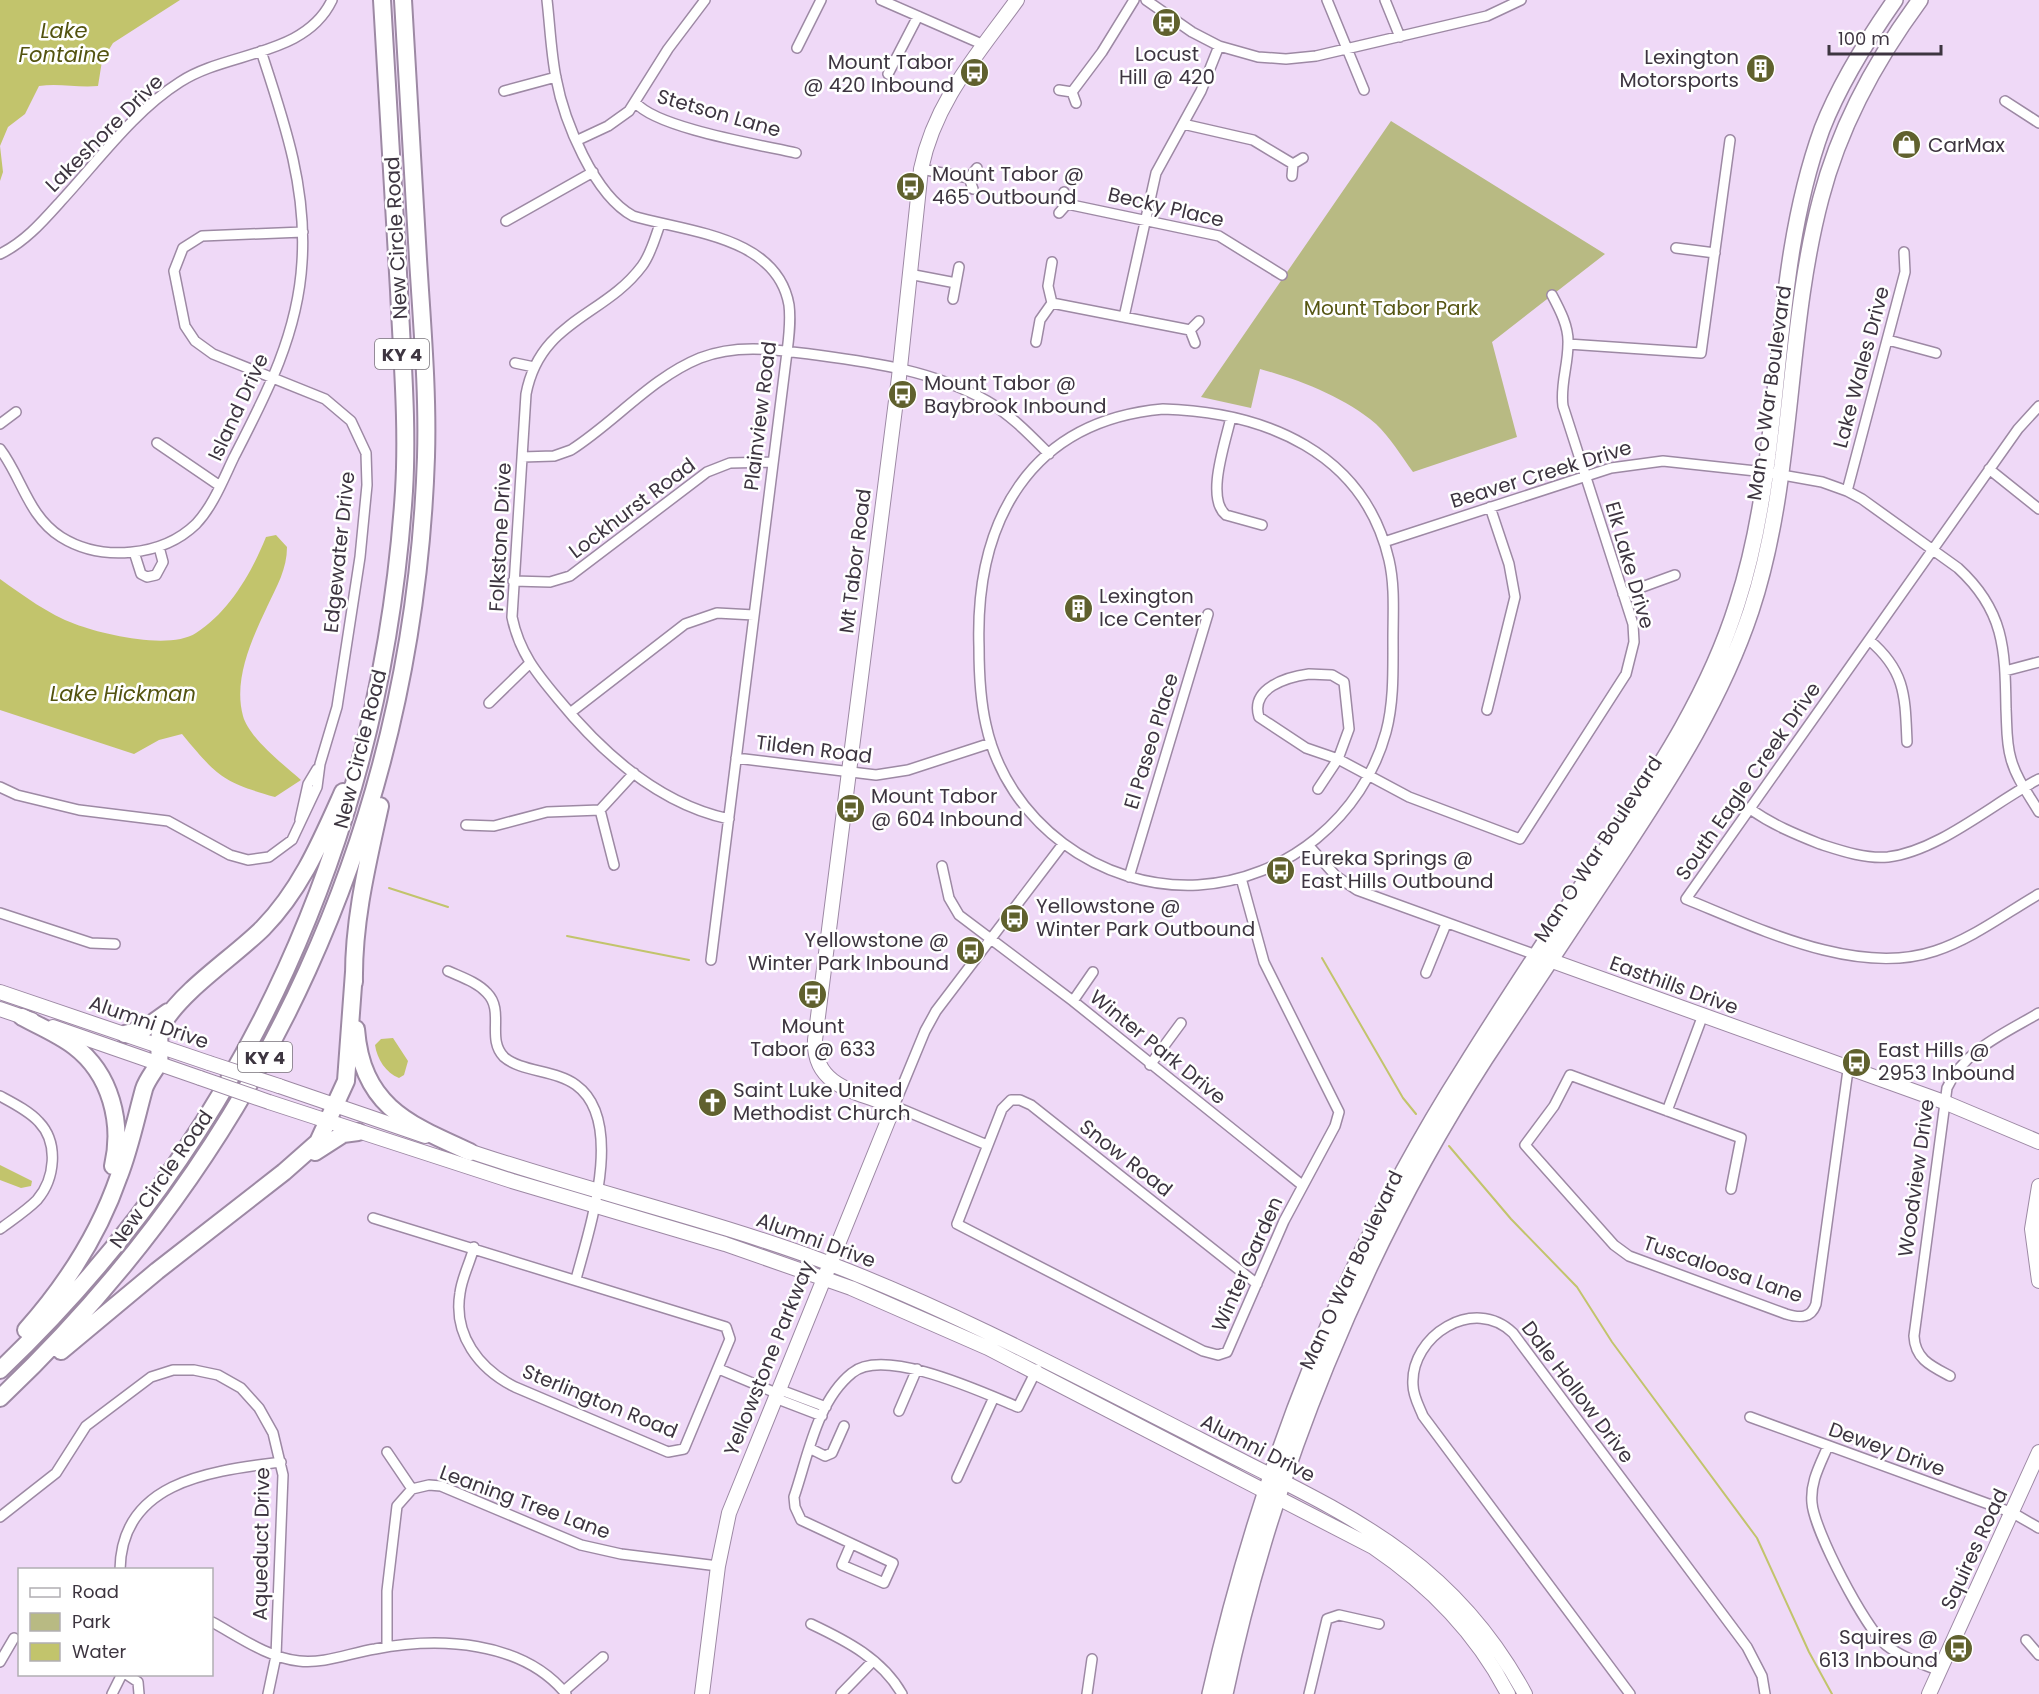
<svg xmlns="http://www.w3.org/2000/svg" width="2039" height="1694" font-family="Poppins,sans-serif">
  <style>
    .green { fill: #b8ba83 }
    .water { fill: #c2c46c }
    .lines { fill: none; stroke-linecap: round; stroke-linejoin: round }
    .stream { stroke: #c2c46c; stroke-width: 2 }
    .street-casing { stroke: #9d89a4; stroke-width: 12 }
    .secondary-casing { stroke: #9d89a4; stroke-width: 16 }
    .primary-casing { stroke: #9d89a4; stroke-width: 18 }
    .highway-casing { stroke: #9d89a4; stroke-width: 20 }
    .street { stroke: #fff; stroke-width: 9 }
    .secondary { stroke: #fff; stroke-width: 14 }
    .primary { stroke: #fff; stroke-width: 15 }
    .highway { stroke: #fff; stroke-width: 16 }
    .secondary-bridge-casing { stroke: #9d89a4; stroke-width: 16; stroke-linecap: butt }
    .secondary-bridge { stroke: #fff; stroke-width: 14 }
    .labels { text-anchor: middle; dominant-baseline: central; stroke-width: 5; stroke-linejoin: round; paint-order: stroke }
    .shield { fill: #fff; stroke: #777279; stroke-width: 1.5 }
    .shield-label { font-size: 18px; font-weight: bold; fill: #3d3540 }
    .poi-label { font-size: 20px; fill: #3d3540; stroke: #fff; text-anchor: start }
    .street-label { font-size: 20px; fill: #3d3540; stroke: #fff }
    .park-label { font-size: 20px; fill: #565614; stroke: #fff }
    .water-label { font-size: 21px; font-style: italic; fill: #535310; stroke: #fff }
  </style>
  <rect width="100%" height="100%" fill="#efd9f7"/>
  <path class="green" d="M1391,121L1605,254L1492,342L1517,437L1413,472C1402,457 1390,437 1376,424C1344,397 1300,380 1260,369L1251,408L1201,397Z"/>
  <path class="water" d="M0,0H180L113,43L102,61L98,86C78,88 59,83 39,86L25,114L8,127L0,146L3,172L0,181Z
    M276,535L287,547C287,569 277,586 267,607C252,639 233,679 243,716C249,738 284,765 301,780L275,797C222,782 217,776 182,734L159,740L134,754L0,710V579C24,596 48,614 75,624C104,635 170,650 196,633C229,612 252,572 266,537Z
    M393,1038L408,1061L404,1075L399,1078C386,1073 377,1059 375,1045L381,1039Z
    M0,1165L32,1181L31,1186L21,1188L0,1180Z"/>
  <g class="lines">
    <path class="stream" d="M389,888L448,907
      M567,936L689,960
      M1322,958L1403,1098L1416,1114
      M1449,1146L1511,1219L1577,1287L1612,1342L1757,1538L1809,1652L1832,1694"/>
    <defs>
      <path id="street" d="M547,0C550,26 551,53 556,78C564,121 594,195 633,216C687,232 777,236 789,305C791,321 789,336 787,352L711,960
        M881,0L984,45
        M1146,0L1192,32L1219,46L1258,57L1286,59L1316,56L1487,16L1521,0
        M1327,0L1364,90
        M1385,0L1400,37
        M797,48L821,0
        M888,74L918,16
        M1059,90L1072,92L1076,103
        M504,91L556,77
        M1072,92L1102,52L1134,0
        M2005,101L2039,123
        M636,103C657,128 761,145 796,153
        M1183,124L1253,140L1293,164
        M578,140L608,126L629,111L668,49L705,0
        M921,169L969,178
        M1292,176L1293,164L1303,158
        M973,189L969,178L977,168
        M1067,204L1219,236L1282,275
        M1059,213L1067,204L1064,192
        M506,221L593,172
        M660,224C655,238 651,254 642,266C604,317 540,320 526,394L512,617C519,652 537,674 559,700C603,754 659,804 729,819
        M1676,248L1715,253
        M0,254C25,242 43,221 61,201C98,161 134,111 180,82C227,51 305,57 332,0
        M909,274L956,283
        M953,299L959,267
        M1052,303L1190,330
        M1124,317L1156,173L1201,91L1219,46
        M1888,340L1936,353
        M1036,342L1040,320L1052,303L1048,286L1052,262
        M1195,343L1190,330L1199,321
        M1568,344L1701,353L1730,140
        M515,363L534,367
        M2039,406L2018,429L1686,899C1760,929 1857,977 1935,951C1972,939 2006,913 2039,894
        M1163,409C1265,412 1364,452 1389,560C1395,586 1393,613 1393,639C1393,670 1394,702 1386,732C1363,817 1286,880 1198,885C1100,890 1007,822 986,725C980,699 979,673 979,647C975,522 1029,421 1163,409Z
        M1231,417C1226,441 1205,498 1226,515L1262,525
        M0,424L16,412
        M157,443L220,486
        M0,449C22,478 28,516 61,537C101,562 162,557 196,524C213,506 223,480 234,457C266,395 298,334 302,262C307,187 284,121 261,51
        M522,457L554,456L571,450C615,422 651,378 700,358C738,343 778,350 817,355C876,363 934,371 987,401C1011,415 1030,435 1049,454
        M1989,469L2039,509
        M1847,491L1905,272L1904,252
        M1384,542L1611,468L1663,461L1765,472L1822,482L1847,491L1862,499L1958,568C2005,611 2005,650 2006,709C2007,726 2006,743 2011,759C2016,778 2029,795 2039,812
        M134,552L141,574L147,577L156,575L163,562L159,547
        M513,581L550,582L570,576L707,472L730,463L773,462
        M1623,594L1675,575
        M1869,640C1906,671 1905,697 1907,742
        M2005,671L2039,662
        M1309,674L1332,675L1344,682L1349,729L1338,759L1306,748L1259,717C1250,688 1287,677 1309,674Z
        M489,703L529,664
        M1487,710L1515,597L1509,564L1490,507
        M570,713L685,624L717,613L754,615
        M736,758L876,775L908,770L991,743
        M0,787L17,795L79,810L168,821L230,855L248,860L269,857L292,840L317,787L320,764L337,707L360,557L367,485L366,453L351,421L325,399L213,354L195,341L185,326L174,271L183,248L202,236L303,232
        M1318,789L1338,759L1409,797L1520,839L1626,674L1634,642L1633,624L1563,406C1560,385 1568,366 1568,344C1569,327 1560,310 1552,295
        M1750,809C1773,825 1795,834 1820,844C1842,851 1865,859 1888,857C1939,851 1993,803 2039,779
        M600,810L614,865
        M300,820L308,784L317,769
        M466,825L494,826L547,812L600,810L634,773
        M1309,846L1336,876L1357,890L1536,955
        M942,866L949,898L959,915L1073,1001L1302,1185
        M1129,877L1208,614
        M1241,878L1264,962L1339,1112L1335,1126L1284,1221L1227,1352L1218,1355L1203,1351L957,1224L1002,1109L1011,1100H1020L1031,1105L1257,1284
        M0,913L91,943L115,944
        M448,971C461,977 477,982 487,993C505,1011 486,1039 504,1057C521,1072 556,1070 576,1085C626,1121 589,1230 576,1279
        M1426,973L1446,924
        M1073,1001L1093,972
        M1150,1065L1181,1023
        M0,1096C13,1103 29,1111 39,1122C59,1143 55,1179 37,1200C26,1211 12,1220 0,1229
        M1667,1111L1703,1015
        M987,1145L894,1106L925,1031L936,1011L1063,844
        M1731,1189L1741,1138L1570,1075L1554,1106L1525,1145L1614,1245L1629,1256L1786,1314C1799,1318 1811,1319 1816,1304L1848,1070
        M373,1218L726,1327L730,1339L684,1449L668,1452L515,1387C479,1369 453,1335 460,1293C462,1277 470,1263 474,1247
        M719,1369L776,1393
        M1950,1376C1931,1366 1915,1359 1914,1336L1947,1088C1964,1050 2005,1033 2039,1013
        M778,1389L826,1407
        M775,1398L822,1416
        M899,1411L917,1369
        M1750,1417L2013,1513L2039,1528
        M1828,1446C1820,1465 1810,1482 1812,1503C1814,1530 1865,1628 1886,1645C1901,1657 1922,1664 1940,1671
        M811,1449L825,1456L832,1453L844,1426
        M387,1452L412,1489
        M957,1478L994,1397
        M0,1517L56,1473L86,1426L151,1377L173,1370H194L218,1375L241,1388L259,1408L273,1433L283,1475L276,1656L268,1694
        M851,1544L842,1565L884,1583L893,1563L801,1520L795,1507L794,1497C808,1456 817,1401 852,1373C884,1346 984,1393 1018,1407L1037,1369
        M120,1570C121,1480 213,1471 281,1462
        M212,1622C238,1636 268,1658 299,1661C324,1664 350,1653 375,1649C438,1637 522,1640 566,1694
        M811,1624C847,1641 882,1659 902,1694
        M2026,1640L2039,1655
        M387,1646V1591L397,1506L412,1489L429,1485L441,1486L581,1545L621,1554L718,1566
        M0,1662L14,1638
        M126,1674L138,1682L139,1694
        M564,1691L603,1657
        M112,1694L122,1674
        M841,1694L873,1661
        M1087,1694L1092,1659
        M1309,1694L1327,1619L1339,1615L1379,1624
        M1630,1694L1423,1416C1419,1406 1413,1396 1413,1385C1410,1336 1474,1295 1513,1333L1747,1647L1762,1676L1765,1694"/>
      <path id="secondary" d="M1541,957L1944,1102L2039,1142
        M0,992L209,1063
        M0,1009L32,1020
        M53,1027L200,1078
        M279,1086L425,1136
        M269,1102L512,1181L725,1244L851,1288L988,1348L1373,1547C1429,1585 1477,1634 1508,1694
        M460,1148C582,1190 708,1218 828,1263C956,1312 1077,1377 1199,1439C1334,1509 1448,1551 1525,1694
        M2039,1186L2032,1229L2039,1281
        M702,1694L718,1566L729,1513L894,1106C857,1092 813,1087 815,1040L899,377L921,169C935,101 978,54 1017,0
        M1929,1694L2039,1452"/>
      <path id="primary" d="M1210,1694C1260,1473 1342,1260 1464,1068C1508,997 1555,927 1601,857C1654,776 1708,697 1737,604C1787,450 1767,281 1822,129C1840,83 1867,40 1895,0
        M1225,1694C1271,1474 1363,1248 1485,1059C1531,989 1578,919 1624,849C1674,773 1722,698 1751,611C1795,478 1785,334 1821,198C1840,125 1875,61 1920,0"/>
      <path id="highway" d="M354,982C353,922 367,865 380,806
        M22,1017C39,1026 58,1034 74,1046C111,1074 123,1123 113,1166
        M356,1029C362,1106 408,1124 470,1152
        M125,1034L144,1029L168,1012
        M315,1152L343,1134L358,1132
        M26,1330C66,1285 99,1234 119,1176C130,1148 136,1118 144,1089C147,1079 157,1068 159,1062C161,1048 156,1036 164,1022C184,989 235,956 263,928C301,889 321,841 343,792
        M61,1351L157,1271L284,1172L318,1142L346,1081L354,972
        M0,1370C246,1136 382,828 404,491C408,424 402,357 399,290C393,193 388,97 382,0
        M0,1398C264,1148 414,821 426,457C428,391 422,325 418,259C413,173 408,86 403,0"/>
    </defs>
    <use href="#street" class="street-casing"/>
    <use href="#secondary" class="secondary-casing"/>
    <use href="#primary" class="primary-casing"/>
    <use href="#highway" class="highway-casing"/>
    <use href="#street" class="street"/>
    <use href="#secondary" class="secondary"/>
    <use href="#primary" class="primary"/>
    <use href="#highway" class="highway"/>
    <defs>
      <path id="secondary-bridge" d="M209,1063L279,1086
        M200,1078L269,1102"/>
    </defs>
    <use href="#secondary-bridge" class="secondary-bridge-casing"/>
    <use href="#secondary-bridge" class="secondary-bridge"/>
  </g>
  <defs>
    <symbol id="bus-disc" viewBox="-11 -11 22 22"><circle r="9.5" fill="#60612e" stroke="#fff"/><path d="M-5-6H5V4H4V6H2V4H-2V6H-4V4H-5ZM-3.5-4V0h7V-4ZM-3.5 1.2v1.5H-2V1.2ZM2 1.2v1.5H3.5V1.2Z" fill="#fff"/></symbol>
    <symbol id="building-disc" viewBox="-11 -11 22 22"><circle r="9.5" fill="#60612e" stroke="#fff"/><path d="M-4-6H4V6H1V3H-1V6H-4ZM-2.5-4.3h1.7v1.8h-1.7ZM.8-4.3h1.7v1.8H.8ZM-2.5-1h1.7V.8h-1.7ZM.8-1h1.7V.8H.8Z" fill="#fff"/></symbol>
    <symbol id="shop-disc" viewBox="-11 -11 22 22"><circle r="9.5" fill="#60612e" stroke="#fff"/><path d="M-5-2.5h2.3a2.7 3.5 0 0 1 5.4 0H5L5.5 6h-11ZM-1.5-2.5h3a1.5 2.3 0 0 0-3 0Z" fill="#fff"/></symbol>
    <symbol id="church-disc" viewBox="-11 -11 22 22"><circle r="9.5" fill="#60612e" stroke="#fff"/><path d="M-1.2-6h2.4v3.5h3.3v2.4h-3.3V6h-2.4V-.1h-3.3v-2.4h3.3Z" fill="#fff"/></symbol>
  </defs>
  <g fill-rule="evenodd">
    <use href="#bus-disc" x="1150" y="6" width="33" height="33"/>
    <use href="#building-disc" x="1744" y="52" width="33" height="33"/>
    <use href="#bus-disc" x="958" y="56" width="33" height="33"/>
    <use href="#shop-disc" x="1890" y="128" width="33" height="33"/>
    <use href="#bus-disc" x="894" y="170" width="33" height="33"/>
    <use href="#bus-disc" x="886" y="378" width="33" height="33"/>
    <use href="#building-disc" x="1062" y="592" width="33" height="33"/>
    <use href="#bus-disc" x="834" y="792" width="33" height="33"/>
    <use href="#bus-disc" x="1264" y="854" width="33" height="33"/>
    <use href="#bus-disc" x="998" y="902" width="33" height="33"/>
    <use href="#bus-disc" x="954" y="934" width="33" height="33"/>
    <use href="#bus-disc" x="796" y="978" width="33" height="33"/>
    <use href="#bus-disc" x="1840" y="1046" width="33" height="33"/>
    <use href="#church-disc" x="696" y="1086" width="33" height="33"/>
    <use href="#bus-disc" x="1942" y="1632" width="33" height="33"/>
  </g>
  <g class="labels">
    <g class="shield">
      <rect x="375" y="339" width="54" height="30" rx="4.5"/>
      <rect x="238" y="1042" width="54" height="30" rx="4.5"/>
    </g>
    <g class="shield-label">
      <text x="402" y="354">KY 4</text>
      <text x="265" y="1057">KY 4</text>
    </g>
    <g class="poi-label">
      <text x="1167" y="54" text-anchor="middle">Locust<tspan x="1167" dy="23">Hill @ 420</tspan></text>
      <text x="1739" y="57" text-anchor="end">Lexington<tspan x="1739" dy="23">Motorsports</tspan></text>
      <text x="954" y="62" text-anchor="end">Mount Tabor<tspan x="954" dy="23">@ 420 Inbound</tspan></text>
      <text x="1928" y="145">CarMax</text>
      <text x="932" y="174">Mount Tabor @<tspan x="932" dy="23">465 Outbound</tspan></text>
      <text x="924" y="383">Mount Tabor @<tspan x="924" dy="23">Baybrook Inbound</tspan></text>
      <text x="1099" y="596">Lexington<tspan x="1099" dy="23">Ice Center</tspan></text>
      <text x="871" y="796">Mount Tabor<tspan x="871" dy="23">@ 604 Inbound</tspan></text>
      <text x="1301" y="858">Eureka Springs @<tspan x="1301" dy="23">East Hills Outbound</tspan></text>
      <text x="1036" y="906">Yellowstone @<tspan x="1036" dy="23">Winter Park Outbound</tspan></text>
      <text x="949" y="940" text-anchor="end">Yellowstone @<tspan x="949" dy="23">Winter Park Inbound</tspan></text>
      <text x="813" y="1026" text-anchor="middle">Mount<tspan x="813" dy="23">Tabor @ 633</tspan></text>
      <text x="1878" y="1050">East Hills @<tspan x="1878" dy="23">2953 Inbound</tspan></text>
      <text x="733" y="1090">Saint Luke United<tspan x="733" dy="23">Methodist Church</tspan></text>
      <text x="1938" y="1637" text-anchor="end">Squires @<tspan x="1938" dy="23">613 Inbound</tspan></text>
    </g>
    <g class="street-label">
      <text transform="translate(719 113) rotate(16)">Stetson Lane</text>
      <text transform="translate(104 133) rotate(-45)">Lakeshore Drive</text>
      <text transform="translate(1166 207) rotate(13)">Becky Place</text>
      <text transform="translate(396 238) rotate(-93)">New Circle Road</text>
      <text transform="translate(1861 367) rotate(-75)">Lake Wales Drive</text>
      <text transform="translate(1769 393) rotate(-82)">Man O War Boulevard</text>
      <text transform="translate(238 407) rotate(-65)">Island Drive</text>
      <text transform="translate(760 416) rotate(-83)">Plainview Road</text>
      <text transform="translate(1541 474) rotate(-17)">Beaver Creek Drive</text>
      <text transform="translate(632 508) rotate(-37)">Lockhurst Road</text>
      <text transform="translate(500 537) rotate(-87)">Folkstone Drive</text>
      <text transform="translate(339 552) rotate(-84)">Edgewater Drive</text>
      <text transform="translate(855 561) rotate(-83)">Mt Tabor Road</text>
      <text transform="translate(1630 565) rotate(74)">Elk Lake Drive</text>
      <text transform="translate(1151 741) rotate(-73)">El Paseo Place</text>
      <text transform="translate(360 749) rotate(-76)">New Circle Road</text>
      <text transform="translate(814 749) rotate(7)">Tilden Road</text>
      <text transform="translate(1748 781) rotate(-55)">South Eagle Creek Drive</text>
      <text transform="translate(1598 849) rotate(-57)">Man O War Boulevard</text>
      <text transform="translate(1674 985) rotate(20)">Easthills Drive</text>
      <text transform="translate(149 1022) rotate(19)">Alumni Drive</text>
      <text transform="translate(1158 1047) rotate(39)">Winter Park Drive</text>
      <text transform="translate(1126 1158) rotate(38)">Snow Road</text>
      <text transform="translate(1916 1178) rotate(-82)">Woodview Drive</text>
      <text transform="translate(161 1179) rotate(-55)">New Circle Road</text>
      <text transform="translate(816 1240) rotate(20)">Alumni Drive</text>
      <text transform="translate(1247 1264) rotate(-66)">Winter Garden</text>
      <text transform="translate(1723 1269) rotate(19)">Tuscaloosa Lane</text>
      <text transform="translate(1351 1270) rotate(-65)">Man O War Boulevard</text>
      <text transform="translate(769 1358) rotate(-68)">Yellowstone Parkway</text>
      <text transform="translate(1578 1392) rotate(53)">Dale Hollow Drive</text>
      <text transform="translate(600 1401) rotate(22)">Sterlington Road</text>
      <text transform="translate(1258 1448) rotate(27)">Alumni Drive</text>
      <text transform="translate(1887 1449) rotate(20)">Dewey Drive</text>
      <text transform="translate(525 1502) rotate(20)">Leaning Tree Lane</text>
      <text transform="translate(261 1544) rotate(-89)">Aqueduct Drive</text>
      <text transform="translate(1974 1549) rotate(-65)">Squires Road</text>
    </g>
    <g class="park-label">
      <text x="1391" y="308">Mount Tabor Park</text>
    </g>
    <g class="water-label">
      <text x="64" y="30">Lake<tspan x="64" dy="24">Fontaine</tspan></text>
      <text x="123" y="693">Lake Hickman</text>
    </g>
  </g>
  <rect x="18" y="1568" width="195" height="108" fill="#ffffff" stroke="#b1aeb3" stroke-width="1.5"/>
  <rect x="30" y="1588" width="30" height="9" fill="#ffffff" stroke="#b1aeb3" stroke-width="1.5"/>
  <text x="72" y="1598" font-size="18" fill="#3d3540">Road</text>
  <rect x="30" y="1613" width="30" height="18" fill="#b8ba83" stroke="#b1aeb3" stroke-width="1.5"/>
  <text x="72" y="1628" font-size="18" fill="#3d3540">Park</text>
  <rect x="30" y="1643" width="30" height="18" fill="#c2c46c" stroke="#b1aeb3" stroke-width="1.5"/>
  <text x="72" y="1658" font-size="18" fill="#3d3540">Water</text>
  <path d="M1829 45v9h112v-9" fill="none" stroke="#3d3540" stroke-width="3"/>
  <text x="1838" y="45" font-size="18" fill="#3d3540" stroke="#ffffff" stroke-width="4.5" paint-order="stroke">100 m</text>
</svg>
